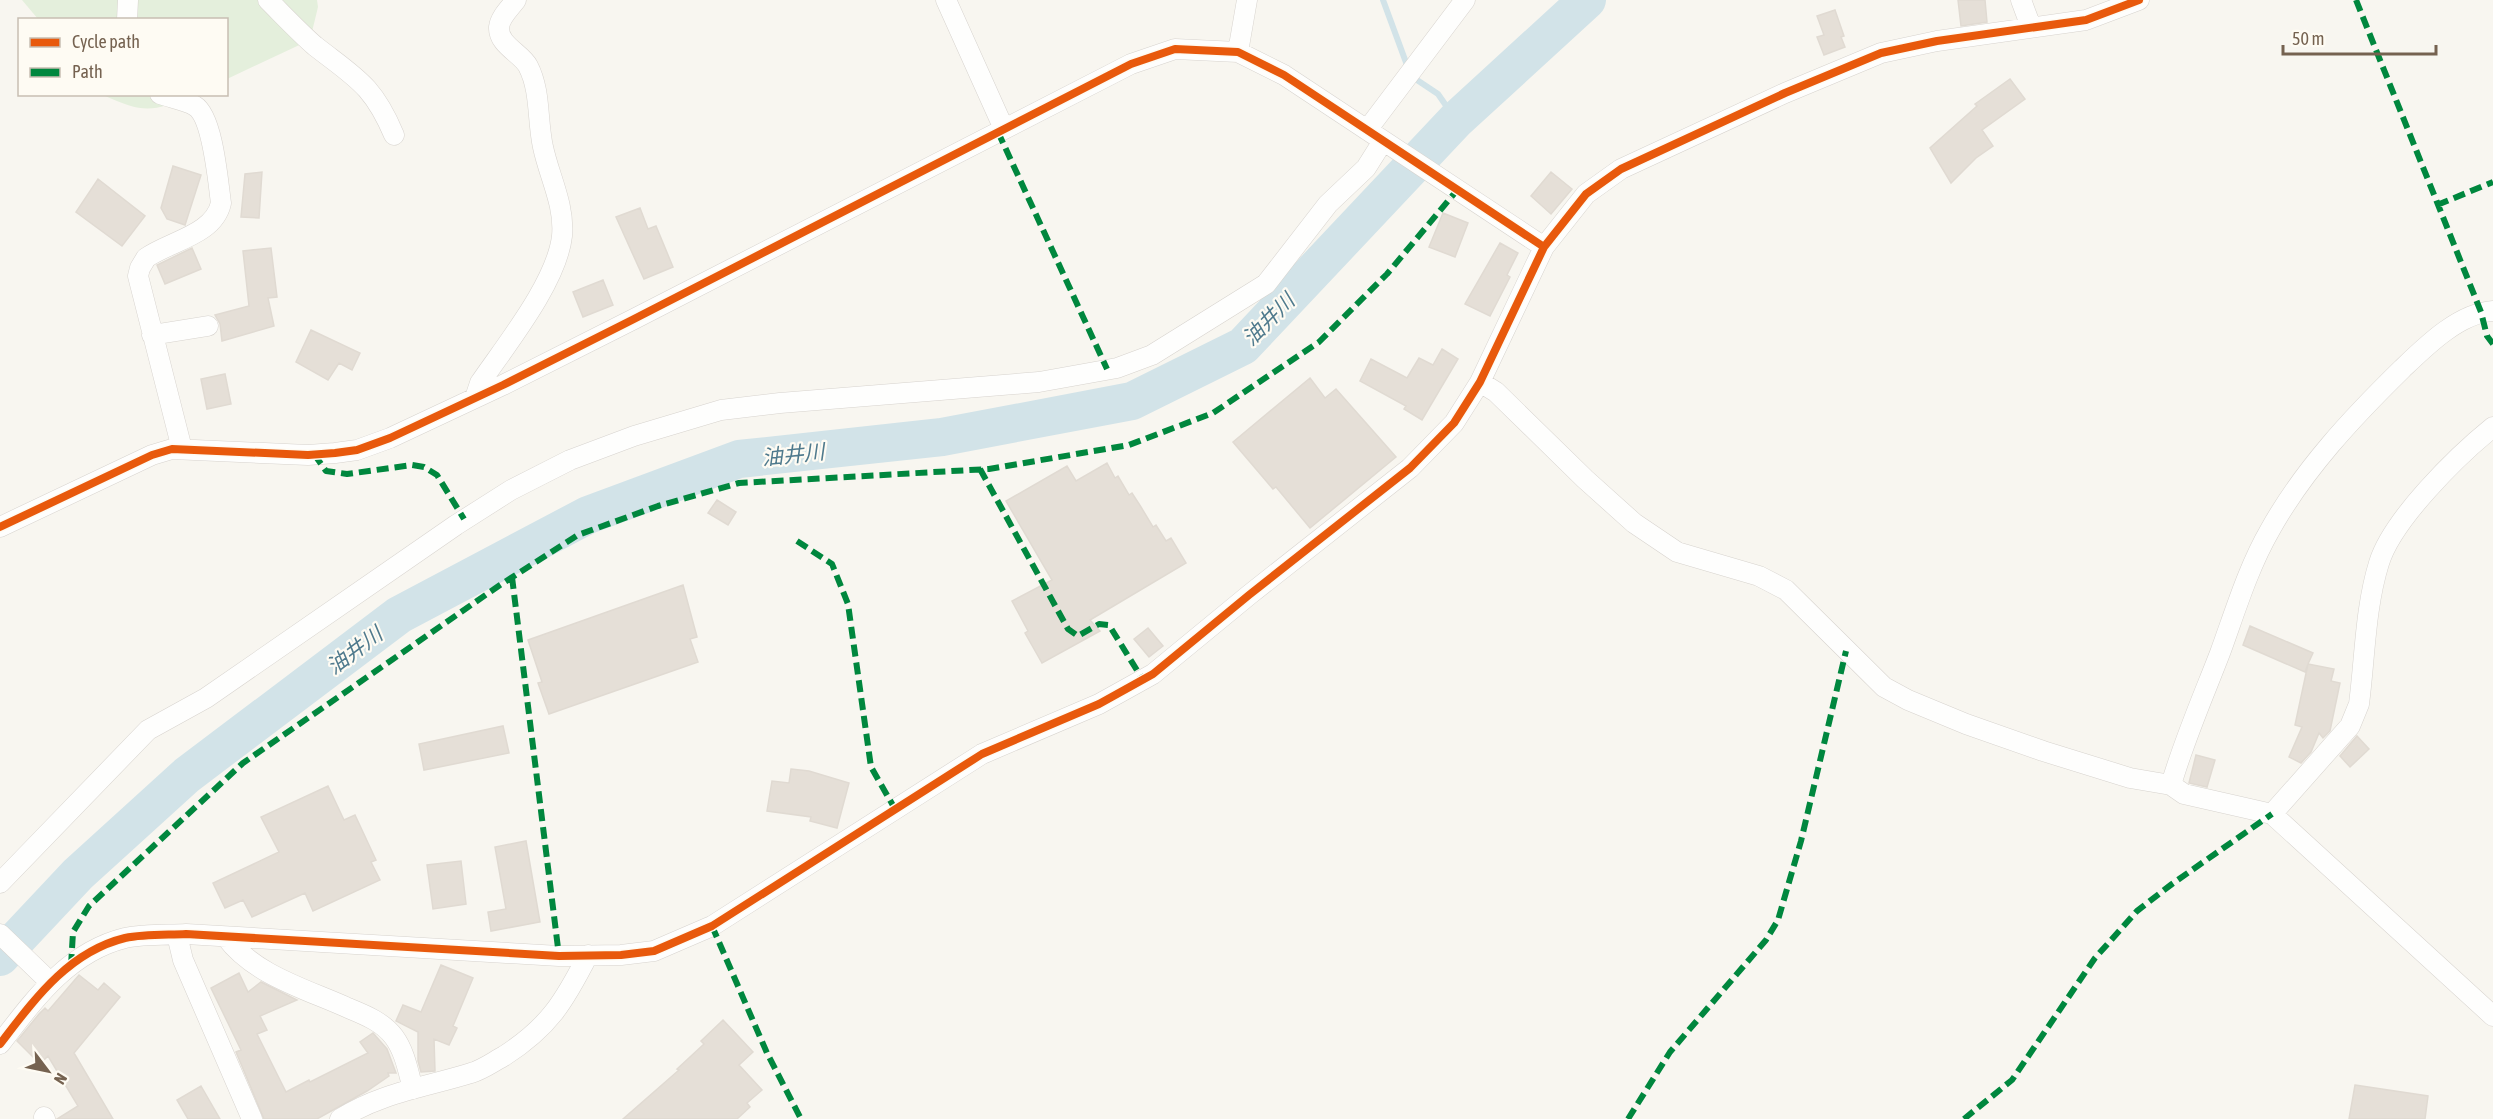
<svg xmlns="http://www.w3.org/2000/svg" width="2493" height="1119" font-family="'Asap Condensed','Noto Sans JP',sans-serif">
  <style>
    .green { fill: #e4efdc }
    .lines { fill: none; stroke-linecap: round; stroke-linejoin: round }
    .stream { stroke: #d2e3e8; stroke-width: 6 }
    .river { stroke: #d2e3e8; stroke-width: 38 }
    .building { fill: #e5dfd7; stroke: #e0dad2; stroke-width: 1.5 }
    .minor-casing { stroke: #d7d3ce; stroke-width: 21 }
    .minor { stroke: #fefefd; stroke-width: 20 }
    .quiet { stroke: #00873e; stroke-width: 6; stroke-dasharray: 12 6; stroke-linecap: butt }
    .cycleway-casing { stroke: #fefbf3; stroke-width: 11 }
    .cycleway { stroke: #e8590c; stroke-width: 8 }
    .labels { text-anchor: middle; dominant-baseline: central; stroke-width: 4.5; stroke-linejoin: round; paint-order: stroke }
    .water-label { font-size: 21px; font-style: italic; fill: #4f7a8d; stroke: #fefbf3 }
  </style>
  <rect width="100%" height="100%" fill="#f8f6f0"/>
  <path class="green" d="M22,0H317L318,7L310,40L227,79L226,20L38,19Z
    M103,95H194C152,112 145,114 103,95Z"/>
  <g class="lines">
    <path class="stream" d="M1383,0L1411,76L1438,94L1456,120"/>
    <path class="river" d="M0,957L78,874L187,775L399,615L588,515L739,459L942,437L1132,401L1243,346L1456,120L1587,0"/>
  </g>
  <path class="building" d="M1958,0H1985L1987,22L1961,26Z
    M1835,10L1844,36L1841,37L1845,47L1824,55L1817,37L1824,35L1817,16Z
    M2010,79L2025,99L1982,130L1993,146L1976,158L1951,183L1930,148L1977,106L1975,104Z
    M173,166L201,175L185,225L167,219L161,208Z
    M262,172L259,218L241,217L245,174Z
    M1551,172L1572,189L1551,214L1531,196Z
    M98,179L145,216L122,246L76,212Z
    M640,208L648,229L656,226L673,267L644,279L616,217Z
    M1443,213L1468,223L1455,257L1429,247Z
    M1500,243L1518,253L1507,275L1510,277L1490,316L1465,304Z
    M192,248L201,269L165,284L157,265Z
    M271,248L277,297L268,298L274,326L222,341L220,324L215,315L249,306L243,251Z
    M603,280L613,305L583,317L573,292Z
    M311,330L360,353L352,370L339,363L328,380L296,362Z
    M1442,349L1458,359L1422,420L1404,409L1406,406L1360,381L1371,359L1407,378L1419,358L1433,365Z
    M225,374L231,404L207,409L201,379Z
    M1310,378L1325,398L1336,389L1396,457L1310,528L1276,487L1273,489L1233,442Z
    M1107,463L1115,478L1118,476L1129,495L1132,493L1141,507L1153,527L1156,525L1166,541L1171,538L1186,563L1090,620L1100,631L1042,663L1025,633L1028,631L1012,601L1052,580L1006,501L1067,466L1076,481Z
    M717,500L736,512L728,525L708,513Z
    M683,585L697,637L690,639L698,662L549,714L538,683L542,682L528,640Z
    M2250,626L2313,653L2308,664L2334,669L2331,681L2340,683L2330,731L2323,738L2319,733L2311,752L2301,763L2289,757L2302,727L2295,725L2308,664L2305,672L2243,645Z
    M1148,628L1163,646L1149,657L1134,639Z
    M503,726L509,753L424,770L419,744Z
    M2357,736L2369,749L2350,767L2340,756Z
    M2196,755L2215,760L2207,787L2189,783Z
    M791,769L809,771L849,783L837,828L810,821L811,817L767,811L772,781L789,783Z
    M328,786L344,820L355,815L376,860L371,862L380,880L313,911L305,893L252,917L243,900L225,908L213,883L279,852L261,817Z
    M526,841L540,922L491,931L488,912L506,909L495,847Z
    M461,861L466,904L433,909L427,865Z
    M441,965L473,978L453,1026L457,1028L449,1045L434,1039L435,1071L421,1072L418,1061V1032L396,1021L403,1005L421,1012Z
    M239,973L248,992L261,982L297,1000L260,1016L267,1030L257,1034L286,1092L309,1080L310,1082L368,1053L360,1042L373,1033L387,1049L396,1073H388L389,1076L367,1091L317,1119H264L236,1052L241,1050L211,988Z
    M79,975L98,990L104,983L120,997L74,1053L113,1119H57L78,1106L48,1056L40,1064L17,1041L39,1014L45,1008L48,1011Z
    M723,1020L753,1052L739,1065L762,1090L747,1103L750,1107L737,1119H623L679,1070L677,1069L704,1044L701,1041Z
    M2355,1085L2428,1096L2425,1119H2349Z
    M201,1086L220,1119H188L177,1100Z"/>
  <g class="lines">
    <defs>
      <path id="minor" d="M268,0C283,15 299,32 315,46C356,78 373,85 394,135
        M946,0L1004,129
        M2021,0L2031,27
        M127,20L128,0
        M1238,52L1247,0
        M160,94C171,98 186,100 195,106C213,117 218,182 221,203C214,235 170,241 146,258L140,268L138,276L182,449
        M1367,130L1465,0
        M152,335L208,326
        M1480,382L1496,392L1585,479L1634,523L1677,552L1759,576L1786,590L1884,687L1908,700L1966,724L2043,751L2130,778L2171,785L2184,794L2272,814L2493,1016
        M475,398L480,383C506,345 557,282 562,236C565,205 549,176 543,147C537,120 541,91 528,66C521,53 498,45 499,27C500,17 510,8 516,0
        M0,527L152,455L172,449L308,455L335,453L357,450L390,438L503,385L632,320L1131,64L1175,49L1238,52L1284,75L1544,247
        M2171,785C2184,740 2203,697 2220,653C2235,612 2248,568 2270,530C2304,469 2353,417 2402,369C2426,346 2459,313 2493,311
        M2272,814L2350,726L2359,704C2365,658 2365,608 2379,563C2392,520 2457,456 2493,427
        M0,883L148,730L206,698L456,525L511,490L570,460L634,436L721,410L780,403L1039,382L1117,368L1152,355L1266,284L1328,204L1366,168L1383,141
        M0,934L50,982
        M177,935L183,960L252,1119
        M226,937C254,975 306,989 348,1008C365,1015 383,1022 394,1037C405,1052 408,1071 413,1089
        M0,1044C34,1000 68,952 125,938C144,934 167,935 186,934L559,956L621,955L654,951L712,926L982,754L1099,704L1153,674L1249,595L1410,468L1454,423L1480,382L1544,247L1586,194L1621,169L1785,93L1881,53L1937,41L2086,20L2139,0
        M44,1117L45,1119
        M340,1119C380,1093 426,1087 471,1073C482,1070 493,1062 504,1056C549,1027 564,1002 588,955"/>
    </defs>
    <use href="#minor" class="minor-casing"/>
    <use href="#minor" class="minor"/>
    <path class="quiet" d="M2356,0L2481,312L2487,336L2493,344
      M998,132L1107,369
      M2437,205L2493,182
      M314,454L326,471L347,474L412,465L424,467L437,475L464,519
      M980,469L1068,629L1078,636L1099,624L1109,625L1143,680
      M797,541L832,564L848,604L871,767L895,809
      M512,577L559,956
      M712,926L767,1053L801,1119
      M71,966L73,932L89,906L243,763L500,585L578,535L658,506L739,483L989,469L1129,445L1213,413L1319,342L1387,274L1458,189
      M1628,1119L1670,1052L1766,940L1778,920L1801,841L1846,651
      M1964,1119L2012,1080L2095,958L2137,911L2172,884L2272,814"/>
    <defs>
      <path id="cycleway" d="M0,527L152,455L172,449L308,455L335,453L357,450L390,438L503,385L632,320L1131,64L1175,49L1238,52L1284,75L1544,247
        M0,1044C34,1000 68,952 125,938C144,934 167,935 186,934L559,956L621,955L654,951L712,926L982,754L1099,704L1153,674L1249,595L1410,468L1454,423L1480,382L1544,247L1586,194L1621,169L1785,93L1881,53L1937,41L2086,20L2139,0"/>
    </defs>
    <use href="#cycleway" class="cycleway-casing"/>
    <use href="#cycleway" class="cycleway"/>
  </g>
  <g class="labels">
    <g class="water-label">
      <text transform="translate(1268 319) rotate(-45)">油井川</text>
      <text transform="translate(793 454) rotate(-6)">油井川</text>
      <text transform="translate(354 650) rotate(-37)">油井川</text>
    </g>
  </g>
  <rect x="18" y="18" width="210" height="78" fill="#fefbf3" stroke="#c7beb2" stroke-width="1.5"/>
  <rect x="30" y="38" width="30" height="9" fill="#e8590c" stroke="#c7beb2" stroke-width="1.5"/>
  <text x="72" y="48" font-size="18" fill="#756250">Cycle path</text>
  <rect x="30" y="68" width="30" height="9" fill="#00873e" stroke="#c7beb2" stroke-width="1.5"/>
  <text x="72" y="78" font-size="18" fill="#756250">Path</text>
  <g transform="translate(48 1071) rotate(122)" stroke="#fefbf3" stroke-width="4.5" paint-order="stroke">
  <path d="M0-4.5L10 22L0 15L-10 22Z" fill="#756250"/>
  <text y="-9" font-size="16" font-weight="bold" text-anchor="middle" fill="#756250">N</text>
  </g>
  <path d="M2283 45v9h153v-9" fill="none" stroke="#756250" stroke-width="3"/>
  <text x="2292" y="45" font-size="18" fill="#756250" stroke="#fefbf3" stroke-width="4.5" paint-order="stroke">50 m</text>
</svg>
